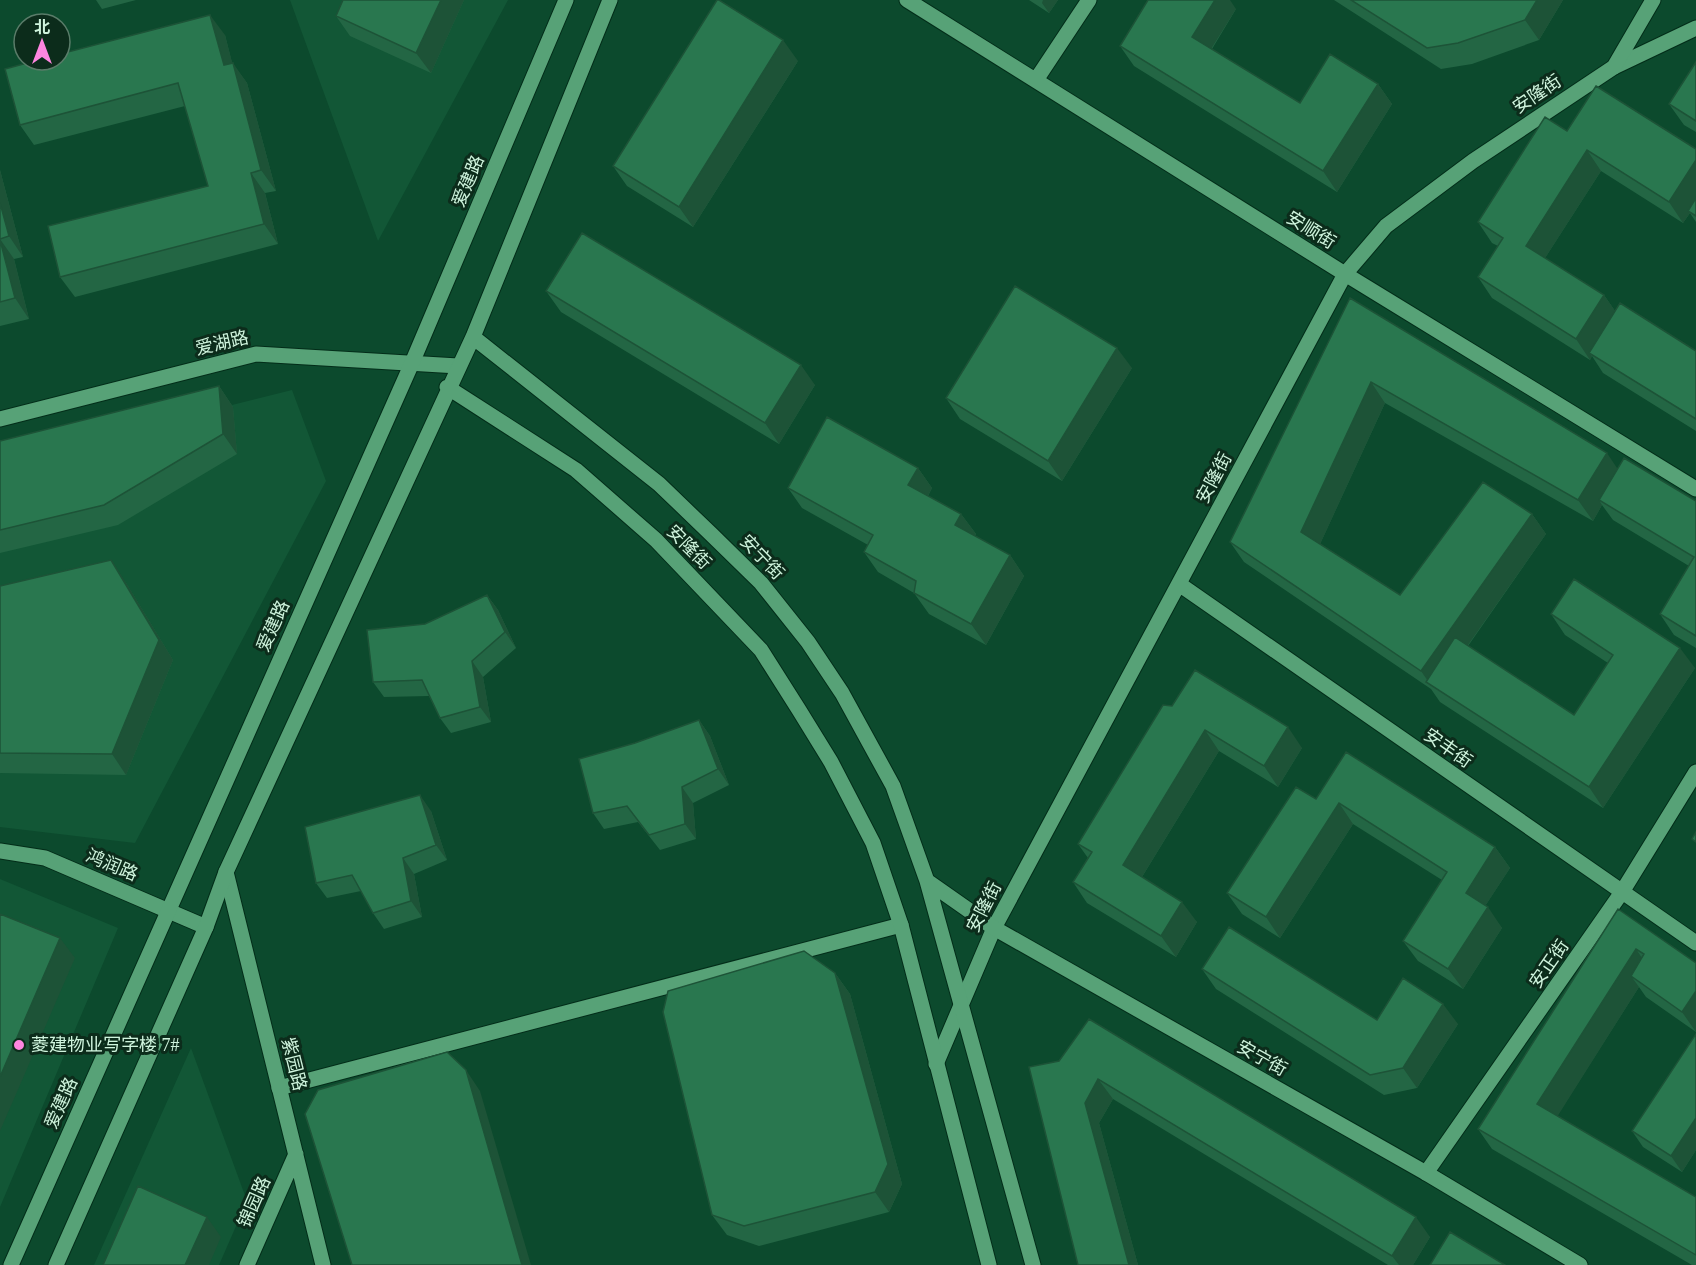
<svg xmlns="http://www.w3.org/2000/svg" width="1696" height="1265" font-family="'Times New Roman','Noto Sans SC',serif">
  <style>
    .built { fill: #125736 }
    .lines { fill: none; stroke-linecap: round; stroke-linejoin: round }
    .minor-casing { stroke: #032d19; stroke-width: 17 }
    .tertiary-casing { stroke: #032d19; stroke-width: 17 }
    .secondary-casing { stroke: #032d19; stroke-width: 17 }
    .minor { stroke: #57a277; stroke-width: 15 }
    .tertiary { stroke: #57a277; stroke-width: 15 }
    .secondary { stroke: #57a277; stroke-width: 15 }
    .wall { fill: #236644 }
    .shaded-wall { fill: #1d5337 }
    .building { fill: #29774f; stroke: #1d5337; stroke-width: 1.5 }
    .poi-dot { fill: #fe86e0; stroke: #0c2c1b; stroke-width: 2 }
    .labels { text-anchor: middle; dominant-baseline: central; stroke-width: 6; stroke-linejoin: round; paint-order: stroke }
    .street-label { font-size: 18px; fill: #cff4dd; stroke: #0c2c1b }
    .poi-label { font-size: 18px; fill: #cff4dd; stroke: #0c2c1b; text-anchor: start }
  </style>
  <rect width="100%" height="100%" fill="#0c4a2d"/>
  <path class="built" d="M290,0H508L378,241Z
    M292,390L326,481L135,843L0,827V463Z
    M0,879L118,928L0,1207Z
    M191,1048L247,1201L219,1265H94Z"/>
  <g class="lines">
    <defs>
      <path id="minor" d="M1614,67L1696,28
        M279,1088L901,925"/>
      <path id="tertiary" d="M907,0L1345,274L1696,489
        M1036,80L1089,0
        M0,419L256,354L458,366
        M1179,584L1696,943
        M0,851L45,858L206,927
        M226,872L323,1265
        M936,1064L994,928L1345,274L1386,226L1473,161L1614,67L1653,0
        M1426,1173L1622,892L1696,772
        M247,1265L296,1154"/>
      <path id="secondary" d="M473,337L659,484L711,534L761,583L808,642L842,693L893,786L927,881L1033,1265
        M447,387L576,470L656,540L761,650L799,710L831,762L873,843L901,925L989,1265
        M927,881L994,928L1426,1173L1580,1265
        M11,1265L412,363L566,0
        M56,1265L206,927L226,872L473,337L610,0"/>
    </defs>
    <use href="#minor" class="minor-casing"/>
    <use href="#tertiary" class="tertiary-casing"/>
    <use href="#secondary" class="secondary-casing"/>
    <use href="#minor" class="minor"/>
    <use href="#tertiary" class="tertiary"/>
    <use href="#secondary" class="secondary"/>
  </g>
  <path class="wall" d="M96,0H136L102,9Z
    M343,0H464L431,73L350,36L336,16Z
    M1029,0H1058L1049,13Z
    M1334,0H1563L1539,40L1472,64L1441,69Z
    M1236,9L1212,49L1300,103L1378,84L1392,104L1337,192L1134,66L1120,46Z
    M225,35L232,63L247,83L276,191L265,193L278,244L75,297L60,277L208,186L185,106L34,145L20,125Z
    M798,61L693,227L627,186L613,166Z
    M1696,62V132L1684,125L1669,104Z
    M1567,131L1696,149V222L1690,213L1683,223L1601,171L1545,258L1604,295L1615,311L1696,351V431L1603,373L1592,356L1590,360L1492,298L1478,277L1498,246L1492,243L1478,222Z
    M0,170L23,257L14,259L29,319L0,326Z
    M546,291L815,385L779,444L561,312Z
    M1350,298L1618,469L1696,501V648L1674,635L1660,614L1689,566L1613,520L1602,505L1593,521L1385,403L1320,544L1400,595L1532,514L1546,534L1468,646L1574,715L1608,663L1565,635L1551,614L1695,668L1603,808L1440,702L1431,689L1244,562L1230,542Z
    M1132,368L1062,481L960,419L946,398Z
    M219,386L233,407L237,454L118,525L0,553V441Z
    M918,468L932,488L928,496L961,514L976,534L975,536L1010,555L1024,576L986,645L929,614L914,593L878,572L864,552L868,545L802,508L788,488Z
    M125,581L173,660L126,775L0,773V586Z
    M487,595L498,610L516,648L483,677L491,722L451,733L440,718L429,696L384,697L373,682L425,624Z
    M1163,705L1302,748L1278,787L1219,751L1142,877L1197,922L1176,957L1087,903L1073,882L1088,858L1078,844Z
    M699,720L710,736L729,785L693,803L696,839L660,850L638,822L604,829L593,813L635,743Z
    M1346,752L1495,847L1510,868L1485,906L1502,928L1463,989L1418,961L1403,941L1442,880L1353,824L1280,938L1242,914L1227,893L1316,799Z
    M431,811L447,860L414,874L422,917L384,929L373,913L361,891L327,898L316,883Z
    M1618,909L1696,963V1032L1646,997L1639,987L1557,1116L1696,1197V1265H1692L1492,1149L1478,1129Z
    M1202,969L1377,1020L1458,1024L1417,1088L1384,1095L1216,989Z
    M835,973L850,994L902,1184L889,1212L759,1246L727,1235L712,1215Z
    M1696,1034V1150L1682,1172L1643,1147L1632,1131Z
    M1059,1061L1430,1237L1413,1265H1388L1113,1099L1099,1123L1138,1265H1078Z"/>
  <path class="shaded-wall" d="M441,0H464L431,73L416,53Z
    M1043,0H1058L1049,13L1042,3Z
    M1215,0H1230L1236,9L1206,57L1192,37Z
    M1537,0H1563L1539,40L1525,20Z
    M210,15L225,35L238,85L224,65Z
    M783,40L798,61L693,227L679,207Z
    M233,63L247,83L276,191L261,170Z
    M1378,84L1392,104L1337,192L1323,171Z
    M1587,150L1601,171L1540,266L1526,246Z
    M1696,160V203L1688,211L1690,213L1683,223L1669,202Z
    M0,170L23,257L9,236L0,203Z
    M251,173L265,193L278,244L264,224Z
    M0,239L14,259L29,319L15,298Z
    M1604,295L1618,315L1589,353L1592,356L1590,360L1576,339Z
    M1117,348L1132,368L1062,481L1048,461Z
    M801,365L815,385L779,444L765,423Z
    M1371,382L1385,403L1316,553L1301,532Z
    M219,386L233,407L237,454L223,434Z
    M1607,453L1621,474L1599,500L1602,505L1593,521L1578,500Z
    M918,468L932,488L923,505L908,485Z
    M961,514L976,534L969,546L955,525Z
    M1532,514L1546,534L1437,689L1430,684L1421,671Z
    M1010,555L1024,576L986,645L971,624Z
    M111,560L125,581L173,660L126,775L112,754Z
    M487,595L498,610L516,648L505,632Z
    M1680,648L1695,668L1603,808L1589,787Z
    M472,661L483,677L491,722L480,707Z
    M699,720L710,736L729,785L718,769Z
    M1288,727L1302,748L1278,787L1264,766Z
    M1205,730L1219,751L1137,885L1123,865Z
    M682,787L693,803L696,839L685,824Z
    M420,795L431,811L447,860L436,845Z
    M1339,803L1353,824L1280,938L1266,917Z
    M1495,847L1510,868L1480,914L1466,893Z
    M403,858L414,874L422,917L411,901Z
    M1182,902L1197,922L1176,957L1161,936Z
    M1488,907L1502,928L1463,989L1448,969Z
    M60,938L75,958L0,1131V1077Z
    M1636,949L1650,970L1631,976L1639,987L1552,1125L1537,1104Z
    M835,973L850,994L902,1184L889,1212L875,1192Z
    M1696,991V1032L1682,1012Z
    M1443,1004L1458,1024L1417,1088L1403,1068Z
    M466,1070L480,1091L531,1265H522Z
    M1098,1079L1113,1099L1099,1123L1138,1265H1129L1085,1103Z
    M1696,1118V1150L1682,1172L1671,1156Z
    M207,1217L221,1237L209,1265H185Z
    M1416,1217L1430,1237L1413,1265H1399L1392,1256Z"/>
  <path class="building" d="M343,0H441L416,53L336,16Z
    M717,0H719L783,40L679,207L613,166Z
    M1148,0H1215L1192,37L1300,103L1330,54L1378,84L1323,171L1120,46Z
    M1351,0H1537L1525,20L1458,43L1427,48Z
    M210,15L224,65L233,63L261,170L251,173L264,224L60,277L48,226L208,186L178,83L20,125L5,69L38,60H60V54Z
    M1696,62V121L1669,104Z
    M1596,86L1696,149V160L1669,202L1587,150L1526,246L1604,295L1576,339L1478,277L1503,238L1478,222L1545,117L1567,131Z
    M1696,198V216L1688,211Z
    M0,203L9,236L0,239Z
    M582,233L801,365L765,423L546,291Z
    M0,240L15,298L0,302Z
    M1015,286L1117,348L1048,461L946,398Z
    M1350,298L1607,453L1578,500L1371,382L1301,532L1400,595L1483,482L1532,514L1421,671L1230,542Z
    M1620,303L1696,351V419L1589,353Z
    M219,386L223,434L104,505L0,530V441Z
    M827,417L918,468L908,485L961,514L955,525L1010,555L971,624L914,593L916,581L864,552L873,535L788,488Z
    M1624,458L1696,501V636L1660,614L1694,557L1599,500Z
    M111,560L159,640L112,754L0,753V586Z
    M1574,579L1680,648L1589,787L1426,682L1455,637L1574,715L1613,655L1551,614Z
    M487,595L505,632L472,661L480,707L440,718L422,680L373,682L367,630L425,624Z
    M1195,670L1288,727L1264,766L1205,730L1123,865L1182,902L1161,936L1073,882L1092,852L1078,844L1163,705L1172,706Z
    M699,720L718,769L682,787L685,824L649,835L627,806L593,813L579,759L635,743Z
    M1346,752L1495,847L1466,893L1488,907L1448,969L1403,941L1447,872L1339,803L1266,917L1227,893L1296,787L1316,799Z
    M420,795L436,845L403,858L411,901L373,913L352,875L316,883L305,827Z
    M1696,832V842L1692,839Z
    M1618,909L1696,963V991L1682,1012L1631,976L1644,954L1636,949L1537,1104L1696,1197V1255L1478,1129Z
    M0,914L60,938L0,1077Z
    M1229,927L1377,1020L1403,978L1443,1004L1403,1068L1370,1075L1202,969Z
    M804,951L835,973L888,1164L875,1192L744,1226L712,1215L663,1012L668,991Z
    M1089,1019L1416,1217L1392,1256L1098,1079L1085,1103L1129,1265H1078L1029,1067L1059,1061Z
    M1696,1034V1118L1671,1156L1632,1131Z
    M447,1052L466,1070L522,1265H352L305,1114L318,1090Z
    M138,1186L207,1217L185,1265H103Z
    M1450,1232L1505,1265H1430Z"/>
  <circle class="poi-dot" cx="19" cy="1045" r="6"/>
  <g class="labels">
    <g class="street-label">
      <text transform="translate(1537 94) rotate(-34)">安隆街</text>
      <text transform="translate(468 181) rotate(-67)">爱建路</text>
      <text transform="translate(1311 230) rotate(32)">安顺街</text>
      <text transform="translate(222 343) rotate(-13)">爱湖路</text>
      <text transform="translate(1214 478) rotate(-62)">安隆街</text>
      <text transform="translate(689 547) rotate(45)">安隆街</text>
      <text transform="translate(762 557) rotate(46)">安宁街</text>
      <text transform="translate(273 626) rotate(-66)">爱建路</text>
      <text transform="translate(1448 748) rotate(35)">安丰街</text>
      <text transform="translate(112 865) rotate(23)">鸿润路</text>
      <text transform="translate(984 907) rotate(-63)">安隆街</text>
      <text transform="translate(1549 964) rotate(-55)">安正街</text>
      <text transform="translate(1262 1058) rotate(29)">安宁街</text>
      <text transform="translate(294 1064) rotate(76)">紫园路</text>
      <text transform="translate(61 1103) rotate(-66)">爱建路</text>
      <text transform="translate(254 1202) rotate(-66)">锦园路</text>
    </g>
    <g class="poi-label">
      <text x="31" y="1045">菱建物业写字楼 7#</text>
    </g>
  </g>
  <g transform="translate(42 42)"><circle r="28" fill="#0c2c1b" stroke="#5a7c69" stroke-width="1.5"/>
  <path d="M0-4.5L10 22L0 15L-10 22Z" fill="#fe86e0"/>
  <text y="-9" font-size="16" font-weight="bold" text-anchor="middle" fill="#cff4dd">北</text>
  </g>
</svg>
